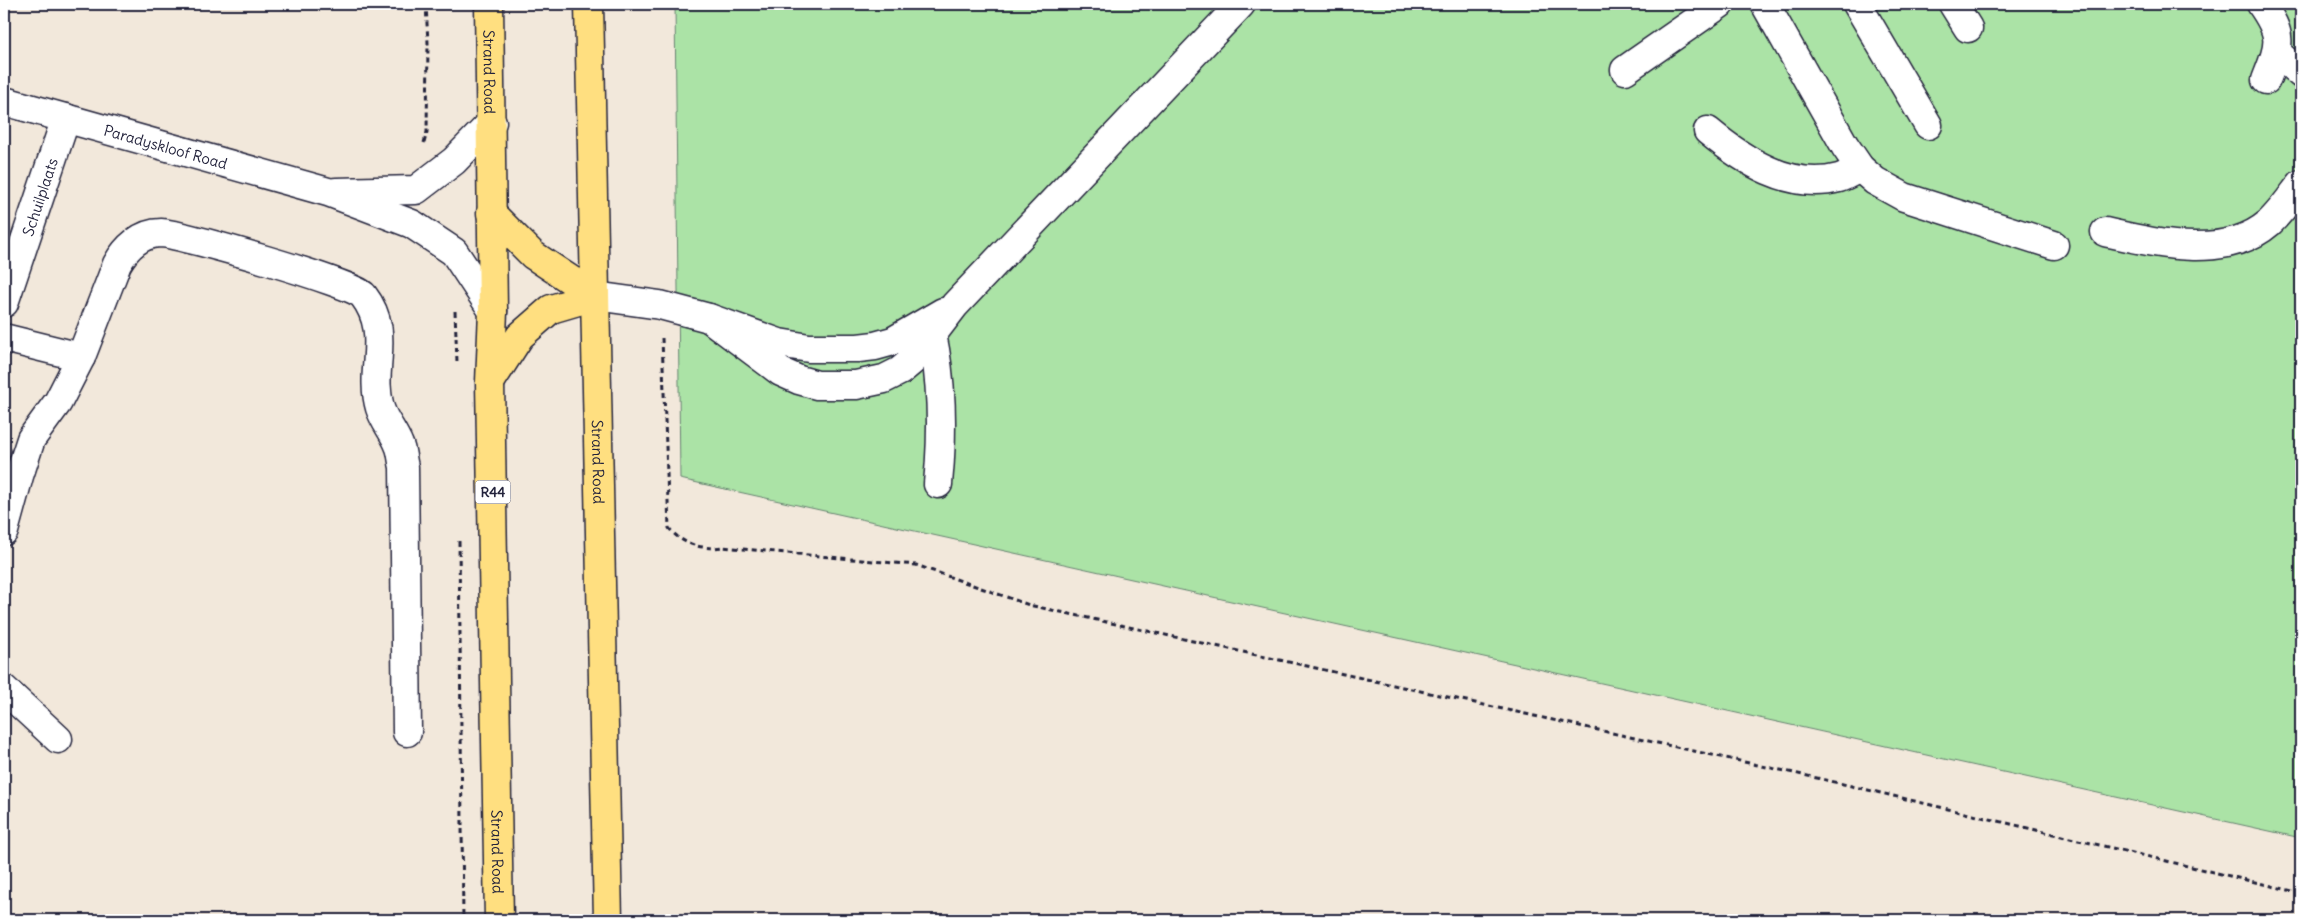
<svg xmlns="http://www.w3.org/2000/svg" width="2305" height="924" font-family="Delius,sans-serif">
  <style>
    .green { fill: #abe3a6; stroke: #668270 }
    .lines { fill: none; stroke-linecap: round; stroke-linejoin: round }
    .minor-casing { stroke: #22223b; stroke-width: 31 }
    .major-casing { stroke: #22223b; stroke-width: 31 }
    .path { stroke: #22223b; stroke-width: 3; stroke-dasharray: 5 4; stroke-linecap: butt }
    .minor { stroke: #fff; stroke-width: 28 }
    .major { stroke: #ffdf80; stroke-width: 28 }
    .labels { text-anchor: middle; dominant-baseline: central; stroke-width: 4.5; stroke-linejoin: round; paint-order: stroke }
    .shield { fill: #fff; stroke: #646476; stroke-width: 1 }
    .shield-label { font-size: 14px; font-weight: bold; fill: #22223b }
    .street-label { font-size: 15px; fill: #22223b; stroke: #fff }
  </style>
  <rect width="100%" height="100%" fill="#f2e8db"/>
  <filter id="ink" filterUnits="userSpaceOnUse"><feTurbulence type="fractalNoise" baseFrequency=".02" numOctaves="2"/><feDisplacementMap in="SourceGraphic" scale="10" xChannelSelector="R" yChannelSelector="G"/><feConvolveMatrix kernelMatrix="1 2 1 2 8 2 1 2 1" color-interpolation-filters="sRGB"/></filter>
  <g filter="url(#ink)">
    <path class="green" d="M675,4H2301V838L680,479Z"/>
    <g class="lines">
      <defs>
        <g id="minor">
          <path d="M1765,4L1845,146L1860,168L1875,181L1904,197L2054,245"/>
          <path d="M1857,4L1928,125"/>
          <path d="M1953,4L1968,28"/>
          <path d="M2261,4C2284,37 2280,44 2266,80"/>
          <path d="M2277,53L2301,74"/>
          <path d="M1625,70L1720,4"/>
          <path id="s1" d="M4,101L328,192L412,224L454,252L493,311"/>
          <path d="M1708,131C1743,160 1790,191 1839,178C1846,176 1853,171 1860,168"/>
          <path d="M336,192L416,190L454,161L492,122"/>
          <path d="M2105,232C2155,243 2225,261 2269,223C2281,212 2291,197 2301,184"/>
          <path d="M595,296L660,305L709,318L779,343L809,348H858L875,346L893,341L943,312"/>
          <path id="s2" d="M4,303L66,118"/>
          <path d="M709,318L781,372L799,380L817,385H856L884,379L900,371L912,361L955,305L1241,4"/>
          <path d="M932,334C943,385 943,433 938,484"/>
          <path d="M4,338L81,357"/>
          <path d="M4,531L19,476L31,439L58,402L81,357L117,264C126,248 141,233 161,233C181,234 355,284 363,295C393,334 368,367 380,408C384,421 394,432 399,445C402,451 402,460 404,467L407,732"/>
          <path d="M4,689L58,739"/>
        </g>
        <g id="major">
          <path id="s3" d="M489,4L493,311L490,382L499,920"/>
          <path id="s4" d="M589,4L608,920"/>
          <path d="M491,213L533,255L595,296"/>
          <path d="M491,381L520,336L551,309L595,296"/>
        </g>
      </defs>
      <use href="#minor" class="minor-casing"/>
      <use href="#major" class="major-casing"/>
      <path class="path" d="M424,143L427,132L428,43L426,4
        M455,311L457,362
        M662,338L669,528C681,544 702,550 722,547L916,565L1029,605L1826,780L2301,893
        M459,541L463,920"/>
      <use href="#minor" class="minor"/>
      <use href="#major" class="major"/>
    </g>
  </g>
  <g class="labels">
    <rect class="shield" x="475.5" y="480.5" width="35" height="23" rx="4"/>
    <g class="shield-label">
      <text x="493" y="492">R44</text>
    </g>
    <g class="street-label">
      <text stroke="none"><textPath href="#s3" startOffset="68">Strand Road</textPath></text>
      <text stroke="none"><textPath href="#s1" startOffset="168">Paradyskloof Road</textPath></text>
      <text stroke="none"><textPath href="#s2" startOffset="112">Schuilplaats</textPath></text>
      <text stroke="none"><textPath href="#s4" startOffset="458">Strand Road</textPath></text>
      <text stroke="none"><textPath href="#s3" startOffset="848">Strand Road</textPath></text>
    </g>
  </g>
  <rect width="2305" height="924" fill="none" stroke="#fff" stroke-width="20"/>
  <rect x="10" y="10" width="2285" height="904" fill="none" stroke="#22223b" stroke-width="2" filter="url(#ink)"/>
</svg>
